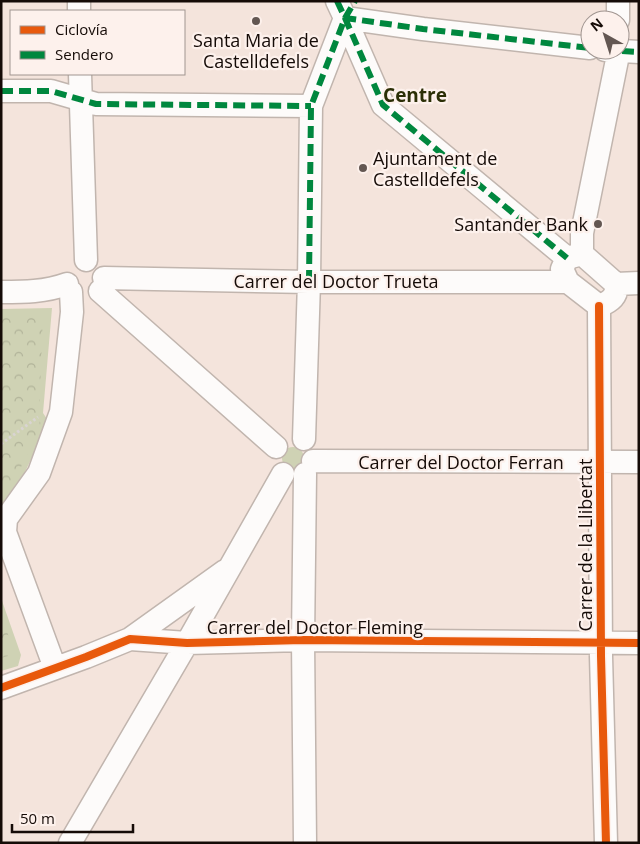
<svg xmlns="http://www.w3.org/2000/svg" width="640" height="844" font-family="'Open Sans',sans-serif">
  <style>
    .green { fill: #cfd2b4 }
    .forest { fill: url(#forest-crowns) }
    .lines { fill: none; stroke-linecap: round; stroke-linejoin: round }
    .minor-casing { stroke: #c1b5ae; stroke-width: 25 }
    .path { stroke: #d9d4d2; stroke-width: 3; stroke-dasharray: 2.5 2.5; stroke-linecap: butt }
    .minor { stroke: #fdfbfa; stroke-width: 22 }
    .quiet { stroke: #00873e; stroke-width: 6; stroke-dasharray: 12 6; stroke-linecap: butt }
    .cycleway-casing { stroke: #fdf1ec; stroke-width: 11 }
    .cycleway { stroke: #e8590c; stroke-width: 8 }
    .poi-dot { fill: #635752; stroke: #fdf1ec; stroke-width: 2 }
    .labels { text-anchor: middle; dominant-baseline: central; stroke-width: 4.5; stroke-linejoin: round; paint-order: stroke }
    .poi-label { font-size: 18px; fill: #150b07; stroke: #fdf1ec }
    .street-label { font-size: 18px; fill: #150b07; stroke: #fdf1ec }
    .neighbourhood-label { font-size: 19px; font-weight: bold; fill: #2b2f06; stroke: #fdf1ec }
  </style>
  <defs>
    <pattern id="forest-crowns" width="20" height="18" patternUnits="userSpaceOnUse" patternTransform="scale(1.25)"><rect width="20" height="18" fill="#cfd2b4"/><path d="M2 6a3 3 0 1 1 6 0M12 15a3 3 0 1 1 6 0" fill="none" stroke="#b1b399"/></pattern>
  </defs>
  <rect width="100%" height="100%" fill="#f4e4dc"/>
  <path class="green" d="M52,308L43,413L49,422L23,476L1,510V309Z
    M282 458a11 11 0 1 1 22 0a11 11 0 1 1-22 0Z
    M1,598L21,655L18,666L1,671Z"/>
  <path class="forest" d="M43,314L39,416L41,427L13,483L1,502V315Z
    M1,614L11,643L8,656L1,658Z"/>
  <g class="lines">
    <defs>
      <path id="minor" d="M79,1V11
        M337,1L345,18L423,29L590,48
        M618,1V20
        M605,50L639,52
        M80,74L86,260
        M1,91H51L96,104L311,106
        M582,254V233L619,50
        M582,254L616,284C618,296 610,302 599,306L568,282L562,269L567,258Z
        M104,278L309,282H568
        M616,284L639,283
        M100,291L276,447
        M1,292C24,292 45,292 67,284
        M599,306L601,656L606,843
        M304,439L309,282L311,106L345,18L383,105L567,258
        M313,461L639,462
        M305,474L303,640L305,843
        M130,639L225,571
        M55,668L5,532L6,519L39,473L61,412L72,312L71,292
        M1,688L86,657L130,639L187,643L303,640L639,643
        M70,843L187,643L283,474"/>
    </defs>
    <use href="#minor" class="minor-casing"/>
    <path class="path" d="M1,444L38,417"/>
    <use href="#minor" class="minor"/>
    <path class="quiet" d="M337,1L345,18L423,29L590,48
      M345,18L355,1
      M604,50L639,52
      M1,91H51L96,104L311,106
      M309,282L311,106L345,18L383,105L567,258"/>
    <defs>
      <path id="cycleway" d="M599,306L601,656L606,843
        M1,688L86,657L130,639L187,643L303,640L639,643"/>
    </defs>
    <use href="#cycleway" class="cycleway-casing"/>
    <use href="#cycleway" class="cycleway"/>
  </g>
  <g class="poi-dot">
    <circle cx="256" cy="21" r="5"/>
    <circle cx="363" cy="168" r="5"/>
    <circle cx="598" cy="224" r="5"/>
  </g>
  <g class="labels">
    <g class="poi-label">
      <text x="256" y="40">Santa Maria de<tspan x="256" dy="21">Castelldefels</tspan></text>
      <text x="373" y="158" text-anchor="start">Ajuntament de<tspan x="373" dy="21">Castelldefels</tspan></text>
      <text x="588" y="224" text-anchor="end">Santander Bank</text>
    </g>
    <g class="street-label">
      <text x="336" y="281">Carrer del Doctor Trueta</text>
      <text x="461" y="462">Carrer del Doctor Ferran</text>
      <text transform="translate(585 545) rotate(-90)">Carrer de la Llibertat</text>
      <text x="315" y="627">Carrer del Doctor Fleming</text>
    </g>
    <g class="neighbourhood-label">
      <text x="415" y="95">Centre</text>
    </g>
  </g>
  <rect width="640" height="844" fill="none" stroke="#150b07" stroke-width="5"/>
  <rect x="10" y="10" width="175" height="65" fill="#fdf1ec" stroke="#a09590"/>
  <rect x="20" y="26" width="25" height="8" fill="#e8590c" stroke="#a09590"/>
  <text x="55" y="35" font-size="15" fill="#150b07">Ciclovía</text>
  <rect x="20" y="51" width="25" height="8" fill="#00873e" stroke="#a09590"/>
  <text x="55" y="60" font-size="15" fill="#150b07">Sendero</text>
  <g transform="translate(605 35) rotate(321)"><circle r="24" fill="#fdf1ec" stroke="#a09590"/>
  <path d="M0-4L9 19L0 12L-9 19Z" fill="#635752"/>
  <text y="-8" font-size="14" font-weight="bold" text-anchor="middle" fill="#150b07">N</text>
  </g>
  <path d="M12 824v8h121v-8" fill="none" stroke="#150b07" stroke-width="2.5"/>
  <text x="20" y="824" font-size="15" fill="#150b07" stroke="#fdf1ec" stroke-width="4" paint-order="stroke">50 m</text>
</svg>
